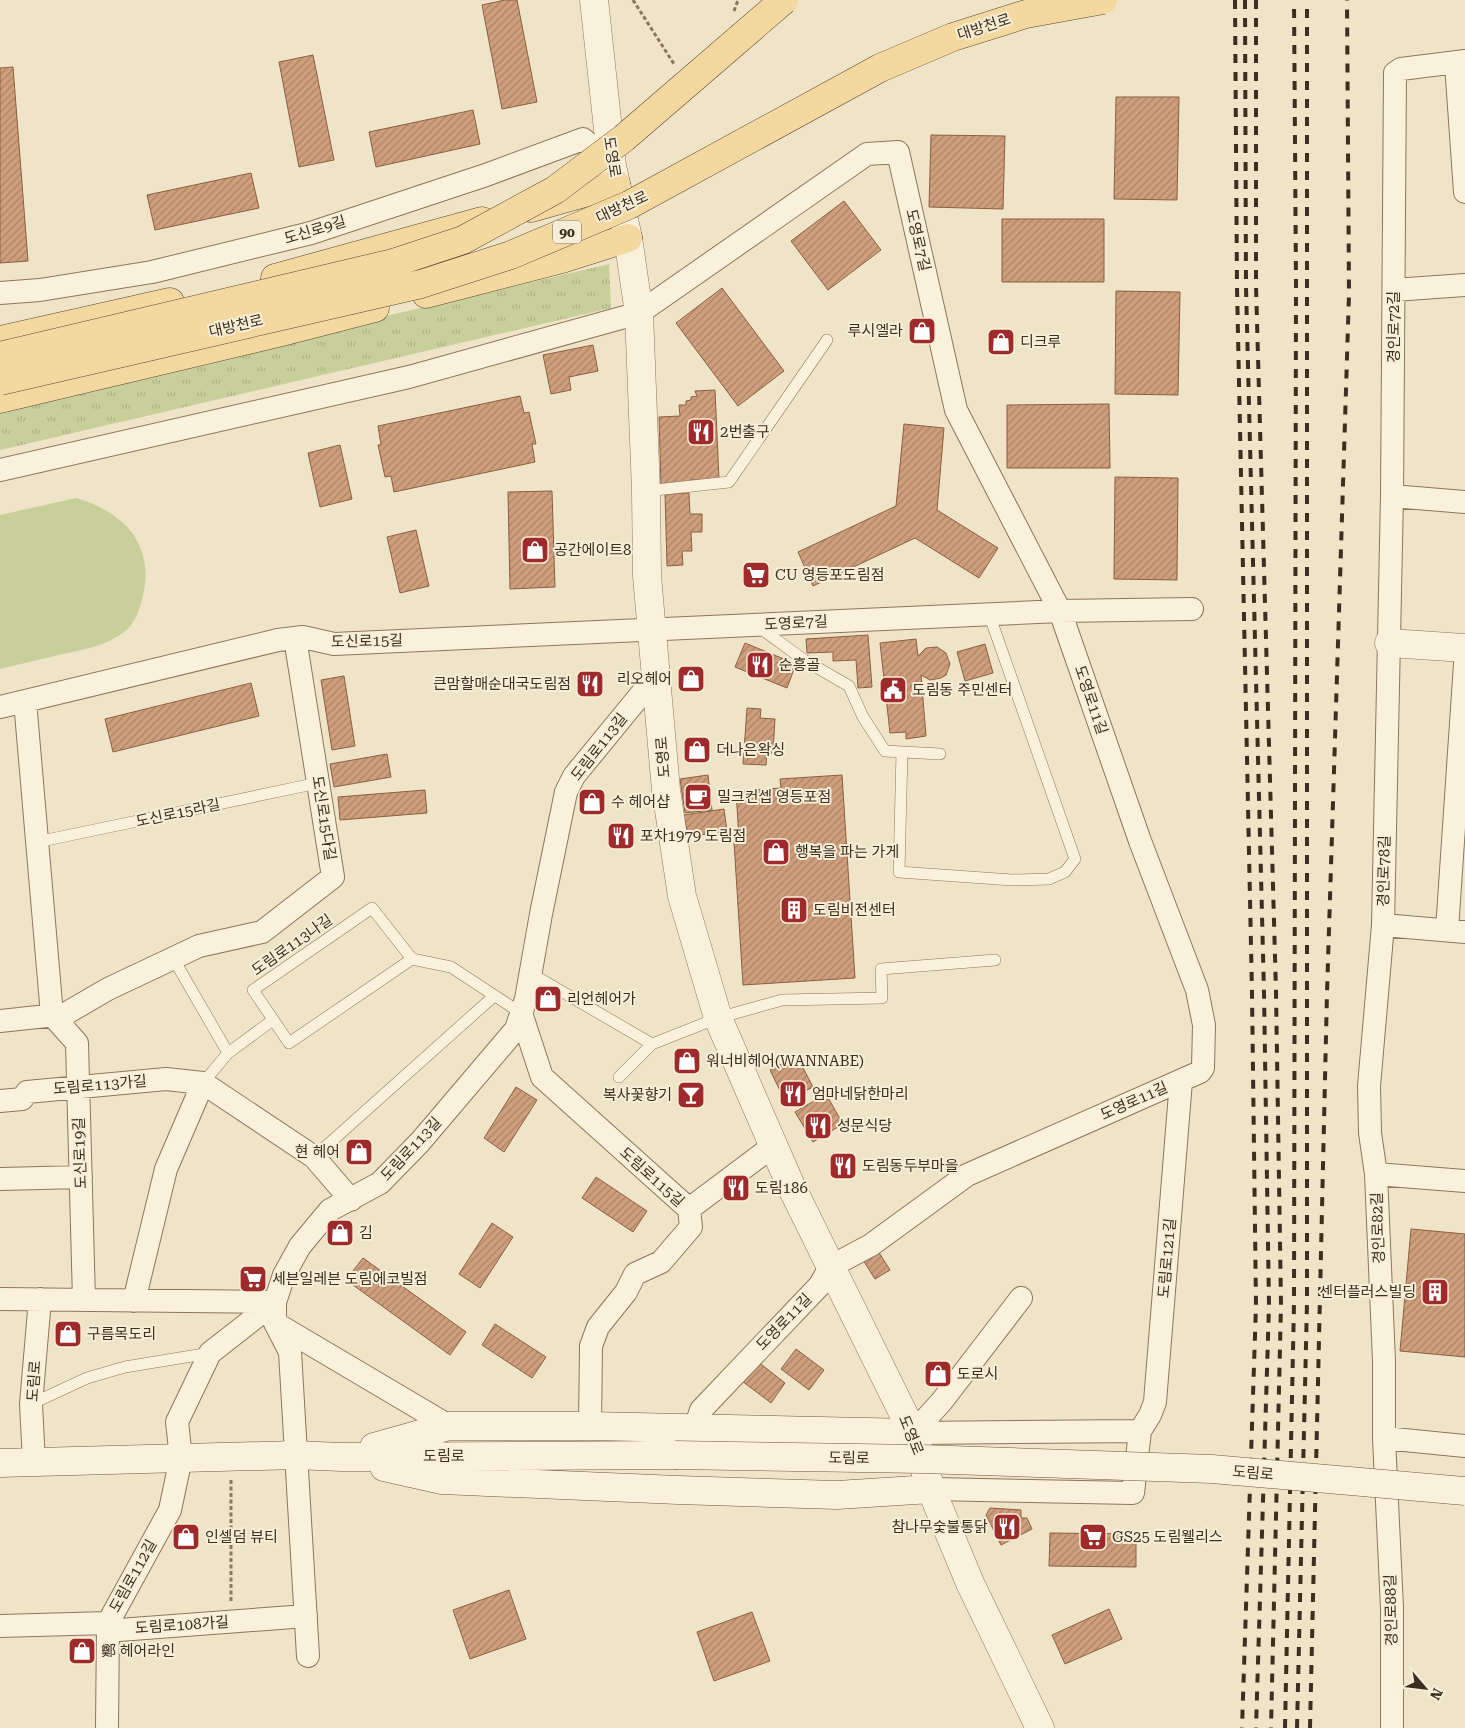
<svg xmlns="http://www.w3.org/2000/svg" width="1465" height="1728" font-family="'Roboto Serif','Noto Sans KR',serif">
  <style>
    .park { fill: url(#park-tufts) }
    .garden { fill: #c9cf9b }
    .building { fill: url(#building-hatch); stroke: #8d5f41 }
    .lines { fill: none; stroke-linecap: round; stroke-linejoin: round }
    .service-casing { stroke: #8d765c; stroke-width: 12 }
    .minor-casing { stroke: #8d765c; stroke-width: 24 }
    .tertiary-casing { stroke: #8d765c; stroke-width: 29 }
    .secondary-casing { stroke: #6f573f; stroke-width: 29 }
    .primary-casing { stroke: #5b4430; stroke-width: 29 }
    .path { stroke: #8d765c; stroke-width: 3; stroke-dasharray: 4 2.5; stroke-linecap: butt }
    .service { stroke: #faf1dc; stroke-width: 11 }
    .minor { stroke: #faf1dc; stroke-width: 22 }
    .tertiary { stroke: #faf1dc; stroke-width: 28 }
    .secondary { stroke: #faf1dc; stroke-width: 28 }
    .primary { stroke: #f3d9a0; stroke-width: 28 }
    .rail { stroke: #3d2e20; stroke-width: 4; stroke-dasharray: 9 9; stroke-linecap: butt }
    .secondary-bridge-casing { stroke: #6f573f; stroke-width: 29; stroke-linecap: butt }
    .primary-bridge-casing { stroke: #5b4430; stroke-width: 29; stroke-linecap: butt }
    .secondary-bridge { stroke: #faf1dc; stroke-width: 28 }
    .primary-bridge { stroke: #f3d9a0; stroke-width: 28 }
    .labels { text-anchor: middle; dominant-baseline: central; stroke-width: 4; stroke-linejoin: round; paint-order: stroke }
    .shield { fill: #f7eed8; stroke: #756857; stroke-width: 1 }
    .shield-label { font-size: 14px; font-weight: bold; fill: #3d2e20 }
    .street-label { font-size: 15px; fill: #3d2e20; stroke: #f7eed8 }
    .poi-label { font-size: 15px; fill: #3d2e20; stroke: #f7eed8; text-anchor: start }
  </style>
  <defs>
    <pattern id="park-tufts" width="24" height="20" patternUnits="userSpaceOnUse" patternTransform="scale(1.25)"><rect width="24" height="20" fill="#c9cf9b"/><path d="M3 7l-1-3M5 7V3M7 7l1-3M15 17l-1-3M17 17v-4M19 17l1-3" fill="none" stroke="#aeb285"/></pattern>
    <pattern id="building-hatch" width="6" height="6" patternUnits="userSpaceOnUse" patternTransform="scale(1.25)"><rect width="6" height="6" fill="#cf9f7d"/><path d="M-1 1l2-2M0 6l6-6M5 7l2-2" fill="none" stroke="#a98266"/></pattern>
  </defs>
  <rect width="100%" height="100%" fill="#f0e4c8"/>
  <path class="park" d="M609,264L611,308L0,450V406Z"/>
  <path class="garden" d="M76,498C123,511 155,544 143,596C140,609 135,624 124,632C106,646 85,649 63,654C42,659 21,664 0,669V515Z"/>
  <path class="building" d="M505,0H517L537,102L502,109L482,5Z
    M313,55L334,160L299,167L279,62Z
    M13,67L28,261L0,263V68Z
    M1116,97H1179L1177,200L1114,199Z
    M473,110L480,144L376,167L369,132Z
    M931,135L1005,136L1003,209L929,207Z
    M251,173L259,208L155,230L147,195Z
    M844,201L881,250L828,290L791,241Z
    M1002,219H1104V282H1002Z
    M722,288L784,371L738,406L676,323Z
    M1116,291L1180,292L1178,395L1115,394Z
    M593,345L598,371L569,377L571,390L551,394L543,355Z
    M715,390L719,479L691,480V484L661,485L659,417L680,416L679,405H686V401L691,400V397L697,396L695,391Z
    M520,396L524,413L529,412L536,444H532L535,462L394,492L391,476L385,477L378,445H381L378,426Z
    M1109,404L1110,468H1007V405Z
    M904,424L944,428L937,510L998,548L979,578L915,538L813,586L798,552L896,506Z
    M340,445L352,499L320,507L308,453Z
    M1115,477L1178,478L1177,580L1114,579Z
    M552,491L555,587L510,589L508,492Z
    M689,493L690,514H702V532H691L692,551H682L683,565L667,566L665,494Z
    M416,530L429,586L400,593L387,537Z
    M868,635L872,687L858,688L856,660L833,661V652L807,653L806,639Z
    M916,639L918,656L926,648L937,647L946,653L950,664L946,675L941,678L930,680L921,675L926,736L906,739V732L890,733L880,643Z
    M745,643L796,664L787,688L735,667Z
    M985,644L993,673L965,681L957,652Z
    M344,676L355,746L332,750L321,680Z
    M251,683L259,716L113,752L105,719Z
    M747,708L761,709L760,718L775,719L773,753H767L766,765L743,764Z
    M387,754L391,777L334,787L330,764Z
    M708,775L712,810L685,813L680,779Z
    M842,775L855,978L743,985L734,842L739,839L736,791L781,788L780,779Z
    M425,790L427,813L340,820L338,797Z
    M724,809L727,831L688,837L684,815Z
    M793,1058L796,1064L800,1062L813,1087L785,1101L770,1070Z
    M516,1087L537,1100L504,1152L484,1138Z
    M826,1094L843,1124L813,1142L795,1112Z
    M596,1177L647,1211L633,1232L582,1198Z
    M492,1223L513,1237L480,1288L459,1274Z
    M1411,1229L1465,1234V1357L1400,1351Z
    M878,1251L890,1270L875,1279L863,1260Z
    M363,1258L466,1332L450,1355L346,1280Z
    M495,1324L546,1357L532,1378L482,1345Z
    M796,1349L824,1370L809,1390L781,1369Z
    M757,1361L785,1383L771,1403L742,1381Z
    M990,1508L1021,1510V1518H1027L1032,1529L1001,1545L986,1515Z
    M1050,1533L1136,1534V1567L1049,1566Z
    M509,1590L526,1639L470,1659L453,1610Z
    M1109,1609L1122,1639L1065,1664L1052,1635Z
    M752,1612L770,1661L714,1681L697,1632Z"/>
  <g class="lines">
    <defs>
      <path id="service" d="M646,491L729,482L827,340
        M759,627L804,660L849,686L863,717L885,751L940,754
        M902,752L899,872L1012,880L1049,879L1065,872L1075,859L989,614
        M37,842L318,783
        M173,958L228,1053
        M412,959L289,1043L253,990L372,908L412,959L451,967L521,1013
        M530,973L652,1044
        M619,1077L652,1044L718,1018L782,1000L882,998L881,969L995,960
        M203,1083L228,1053L273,1020
        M314,1157L494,996
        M31,1404L87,1378L125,1367L210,1353"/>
      <path id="minor" d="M1456,64L1465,192
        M1394,290L1465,285
        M0,293L40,290L152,272L311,233L486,175L583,139L612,166
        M0,470L409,377L639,313L867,154L898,152L956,410L1060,611L1140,841L1197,990L1204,1025L1203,1068L1200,1072L967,1175L871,1245L830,1267L820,1285L701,1410L695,1428
        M1392,496L1465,502
        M25,701L52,1015L77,1043L84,1300
        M0,707L278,640L303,637L334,644L1060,611L1192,609
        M1383,925L1465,932
        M1447,930L1465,664
        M521,1013L542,1077L689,1209L691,1227L661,1262L635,1274L626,1292L598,1327L591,1346L590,1426
        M0,1021L65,1014L108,989L199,946L262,932L333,877L295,638
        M0,1101L22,1099L27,1092L166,1079L203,1083L314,1157L351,1200
        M1376,1174L1465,1181
        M0,1179L81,1177
        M689,1209L773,1146
        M0,1299L275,1302
        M134,1301L166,1169L203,1083
        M275,1323L449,1426
        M1140,1431L1150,1415L1155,1402L1181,1081
        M913,1433L1140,1431L1133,1493L931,1489
        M913,1433L942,1401L1021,1298
        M1384,1438L1465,1446
        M34,1462L31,1404L40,1299
        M0,1626L108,1623L119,1630L306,1616
        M308,1656L290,1352L275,1323V1302L284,1275L300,1246L330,1210L380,1183L420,1142L516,1029L526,999L541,914L566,792L574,776L656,676
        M107,1728L108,1623L170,1510L181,1458L177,1422L210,1353L275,1302
        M1392,1728V1608L1384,1438V1361L1376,1174L1370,1133L1369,1086L1383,925L1392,496L1395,73L1401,69L1465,61"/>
      <path id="tertiary" d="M594,0L612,166L628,238L639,313L646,491L647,576L666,790L682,896L718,1018L791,1186L913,1433L931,1489L970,1583L1040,1728
        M1389,643L1465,648"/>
      <path id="secondary" d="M374,1447L449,1426H590L913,1433
        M0,1463L296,1455L341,1457L675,1455
        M384,1467L442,1480L678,1490L837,1495L931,1489"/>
      <path id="primary" d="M531,208L616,184
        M275,278L482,221
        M426,294L562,259L628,238
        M0,340L170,302
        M0,399L282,332L375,308"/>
    </defs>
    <use href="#service" class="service-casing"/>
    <use href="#minor" class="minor-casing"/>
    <use href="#tertiary" class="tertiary-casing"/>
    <use href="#secondary" class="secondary-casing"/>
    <use href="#primary" class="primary-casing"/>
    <path class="path" d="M633,0L674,64
      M734,11L738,0
      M231,1480V1601"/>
    <use href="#service" class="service"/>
    <use href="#minor" class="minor"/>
    <use href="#tertiary" class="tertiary"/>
    <use href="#secondary" class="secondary"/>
    <use href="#primary" class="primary"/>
    <path class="rail" d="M1235,0L1237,287L1252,993L1256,1305L1242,1728
      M1245,0L1246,287L1264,993L1269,1305L1256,1728
      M1256,0V286L1276,992L1281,1304L1271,1728
      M1285,1728L1294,1304L1296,286L1294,0
      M1297,1728L1307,1303V0
      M1310,1728L1327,993L1349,294L1347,0"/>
    <defs>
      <path id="secondary-bridge" d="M675,1455L922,1459L1212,1469L1465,1491"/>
      <path id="primary-bridge" d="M0,356L393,263L463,240L555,190L624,138L784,0
        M0,381L421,284L511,255L629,205L880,68L953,37L1026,14L1103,0"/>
    </defs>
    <use href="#secondary-bridge" class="secondary-bridge-casing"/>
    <use href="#primary-bridge" class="primary-bridge-casing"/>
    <use href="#secondary-bridge" class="secondary-bridge"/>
    <use href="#primary-bridge" class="primary-bridge"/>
  </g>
  <defs>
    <symbol id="shop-square" viewBox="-11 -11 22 22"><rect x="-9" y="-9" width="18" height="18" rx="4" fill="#9e2a2b" stroke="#f7eed8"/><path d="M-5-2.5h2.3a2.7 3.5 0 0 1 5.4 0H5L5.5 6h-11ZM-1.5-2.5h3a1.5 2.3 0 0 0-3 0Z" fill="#fff"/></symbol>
    <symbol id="restaurant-square" viewBox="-11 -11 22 22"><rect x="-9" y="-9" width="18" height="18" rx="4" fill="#9e2a2b" stroke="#f7eed8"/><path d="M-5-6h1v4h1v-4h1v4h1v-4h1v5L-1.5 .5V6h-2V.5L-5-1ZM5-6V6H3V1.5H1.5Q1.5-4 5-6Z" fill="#fff"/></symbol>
    <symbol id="supermarket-square" viewBox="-11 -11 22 22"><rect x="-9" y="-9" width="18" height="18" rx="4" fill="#9e2a2b" stroke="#f7eed8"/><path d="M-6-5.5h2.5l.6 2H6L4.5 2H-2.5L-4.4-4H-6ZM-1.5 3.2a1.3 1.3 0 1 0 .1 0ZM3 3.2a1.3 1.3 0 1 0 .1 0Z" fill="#fff"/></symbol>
    <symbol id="civic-square" viewBox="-11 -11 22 22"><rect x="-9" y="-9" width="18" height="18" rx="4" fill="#9e2a2b" stroke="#f7eed8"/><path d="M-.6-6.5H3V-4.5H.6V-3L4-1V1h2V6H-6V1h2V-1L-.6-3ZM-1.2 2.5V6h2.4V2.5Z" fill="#fff"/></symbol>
    <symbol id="cafe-square" viewBox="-11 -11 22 22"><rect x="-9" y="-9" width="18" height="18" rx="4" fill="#9e2a2b" stroke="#f7eed8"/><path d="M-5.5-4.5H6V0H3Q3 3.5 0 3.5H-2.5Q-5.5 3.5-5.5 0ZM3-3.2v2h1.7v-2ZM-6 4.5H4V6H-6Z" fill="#fff"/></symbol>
    <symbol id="building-square" viewBox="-11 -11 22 22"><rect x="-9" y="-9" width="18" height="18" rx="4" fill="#9e2a2b" stroke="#f7eed8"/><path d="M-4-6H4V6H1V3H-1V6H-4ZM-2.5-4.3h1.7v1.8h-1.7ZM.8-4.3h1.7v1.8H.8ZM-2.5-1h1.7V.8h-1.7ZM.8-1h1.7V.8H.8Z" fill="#fff"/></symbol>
    <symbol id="bar-square" viewBox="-11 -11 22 22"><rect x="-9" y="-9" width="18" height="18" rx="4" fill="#9e2a2b" stroke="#f7eed8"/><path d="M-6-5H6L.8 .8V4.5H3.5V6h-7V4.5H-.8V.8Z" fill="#fff"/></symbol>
  </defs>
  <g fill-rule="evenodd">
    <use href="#shop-square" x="906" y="315" width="32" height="32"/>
    <use href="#shop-square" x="985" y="326" width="32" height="32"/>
    <use href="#restaurant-square" x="685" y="416" width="32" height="32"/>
    <use href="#shop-square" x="519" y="534" width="32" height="32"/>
    <use href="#supermarket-square" x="740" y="559" width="32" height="32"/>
    <use href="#restaurant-square" x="744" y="649" width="32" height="32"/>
    <use href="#shop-square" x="675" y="663" width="32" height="32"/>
    <use href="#restaurant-square" x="574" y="668" width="32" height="32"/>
    <use href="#civic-square" x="877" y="674" width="32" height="32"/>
    <use href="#shop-square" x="681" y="734" width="32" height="32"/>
    <use href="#cafe-square" x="682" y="781" width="32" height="32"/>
    <use href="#shop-square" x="576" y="786" width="32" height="32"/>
    <use href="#restaurant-square" x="605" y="820" width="32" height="32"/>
    <use href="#shop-square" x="760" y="836" width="32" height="32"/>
    <use href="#building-square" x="778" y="894" width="32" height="32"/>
    <use href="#shop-square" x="532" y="983" width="32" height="32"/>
    <use href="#shop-square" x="671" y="1045" width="32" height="32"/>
    <use href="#restaurant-square" x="777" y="1078" width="32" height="32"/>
    <use href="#bar-square" x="675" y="1079" width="32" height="32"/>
    <use href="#restaurant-square" x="802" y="1110" width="32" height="32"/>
    <use href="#shop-square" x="343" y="1136" width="32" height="32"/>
    <use href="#restaurant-square" x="827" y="1150" width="32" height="32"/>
    <use href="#restaurant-square" x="720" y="1172" width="32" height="32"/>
    <use href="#shop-square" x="324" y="1217" width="32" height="32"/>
    <use href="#supermarket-square" x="237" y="1263" width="32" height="32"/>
    <use href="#building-square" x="1419" y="1276" width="32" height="32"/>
    <use href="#shop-square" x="52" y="1318" width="32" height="32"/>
    <use href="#shop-square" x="922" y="1358" width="32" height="32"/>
    <use href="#restaurant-square" x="991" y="1511" width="32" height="32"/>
    <use href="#shop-square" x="170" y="1521" width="32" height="32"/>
    <use href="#supermarket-square" x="1077" y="1521" width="32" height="32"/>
    <use href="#shop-square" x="66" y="1635" width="32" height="32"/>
  </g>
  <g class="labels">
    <rect class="shield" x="553" y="220.5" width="28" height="23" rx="4"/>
    <g class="shield-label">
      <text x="567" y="232">90</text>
    </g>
    <g class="street-label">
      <text transform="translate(984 27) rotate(-18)">대방천로</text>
      <text transform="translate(612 157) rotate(81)">도영로</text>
      <text transform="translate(622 207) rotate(-25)">대방천로</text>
      <text transform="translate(315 230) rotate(-17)">도신로9길</text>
      <text transform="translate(918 240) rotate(77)">도영로7길</text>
      <text transform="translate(236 326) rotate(-13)">대방천로</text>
      <text transform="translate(1394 327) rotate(-90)">경인로72길</text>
      <text transform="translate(796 623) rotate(-3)">도영로7길</text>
      <text transform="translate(367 641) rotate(-1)">도신로15길</text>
      <text transform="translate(1091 700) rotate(71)">도영로11길</text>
      <text transform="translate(599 747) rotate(-52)">도림로113길</text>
      <text transform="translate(663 757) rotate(-95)">도영로</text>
      <text transform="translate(178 813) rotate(-12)">도신로15라길</text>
      <text transform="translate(324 818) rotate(81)">도신로15다길</text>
      <text transform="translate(1384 871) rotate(-89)">경인로78길</text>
      <text transform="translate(292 945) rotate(-35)">도림로113나길</text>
      <text transform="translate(100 1085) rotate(-5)">도림로113가길</text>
      <text transform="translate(1134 1101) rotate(-24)">도영로11길</text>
      <text transform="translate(411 1149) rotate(-47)">도림로113길</text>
      <text transform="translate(80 1153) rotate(-92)">도신로19길</text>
      <text transform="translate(652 1177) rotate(42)">도림로115길</text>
      <text transform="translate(1378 1228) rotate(-92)">경인로82길</text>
      <text transform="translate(1167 1258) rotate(-85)">도림로121길</text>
      <text transform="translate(784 1322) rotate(-46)">도영로11길</text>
      <text transform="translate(34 1381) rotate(-86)">도림로</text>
      <text transform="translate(911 1435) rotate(68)">도영로</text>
      <text x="444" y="1456">도림로</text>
      <text transform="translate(849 1458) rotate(1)">도림로</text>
      <text transform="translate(1253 1473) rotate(5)">도림로</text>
      <text transform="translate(133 1576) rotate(-61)">도림로112길</text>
      <text transform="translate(1391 1610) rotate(-91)">경인로88길</text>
      <text transform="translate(182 1625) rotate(-4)">도림로108가길</text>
    </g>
    <g class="poi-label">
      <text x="903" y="331" text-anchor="end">루시엘라</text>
      <text x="1020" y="342">디크루</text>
      <text x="720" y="432">2번출구</text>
      <text x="554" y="550">공간에이트8</text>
      <text x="775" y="575">CU 영등포도림점</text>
      <text x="779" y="665">순흥골</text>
      <text x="672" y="679" text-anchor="end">리오헤어</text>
      <text x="571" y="684" text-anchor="end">큰맘할매순대국도림점</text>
      <text x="912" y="690">도림동 주민센터</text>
      <text x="716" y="750">더나은왁싱</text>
      <text x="717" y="797">밀크컨셉 영등포점</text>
      <text x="611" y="802">수 헤어샵</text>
      <text x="640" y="836">포차1979 도림점</text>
      <text x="795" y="852">행복을 파는 가게</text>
      <text x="813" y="910">도림비전센터</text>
      <text x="567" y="999">리언헤어가</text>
      <text x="706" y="1061">워너비헤어(WANNABE)</text>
      <text x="812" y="1094">엄마네닭한마리</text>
      <text x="672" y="1095" text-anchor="end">복사꽃향기</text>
      <text x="837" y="1126">성문식당</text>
      <text x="340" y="1152" text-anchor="end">현 헤어</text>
      <text x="862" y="1166">도림동두부마을</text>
      <text x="755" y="1188">도림186</text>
      <text x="359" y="1233">김</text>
      <text x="272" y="1279">세븐일레븐 도림에코빌점</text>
      <text x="1416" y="1292" text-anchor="end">센터플러스빌딩</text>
      <text x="87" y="1334">구름목도리</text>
      <text x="957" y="1374">도로시</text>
      <text x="988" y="1527" text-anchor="end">참나무숯불통닭</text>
      <text x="205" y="1537">인셀덤 뷰티</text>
      <text x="1112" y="1537">GS25 도림웰리스</text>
      <text x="101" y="1651">鄭 헤어라인</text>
    </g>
  </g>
  <g transform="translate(1425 1688) rotate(118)" stroke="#f7eed8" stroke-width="4" paint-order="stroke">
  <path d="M0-4L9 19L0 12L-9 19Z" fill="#3d2e20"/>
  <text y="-8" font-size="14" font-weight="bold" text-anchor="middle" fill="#3d2e20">N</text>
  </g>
</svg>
